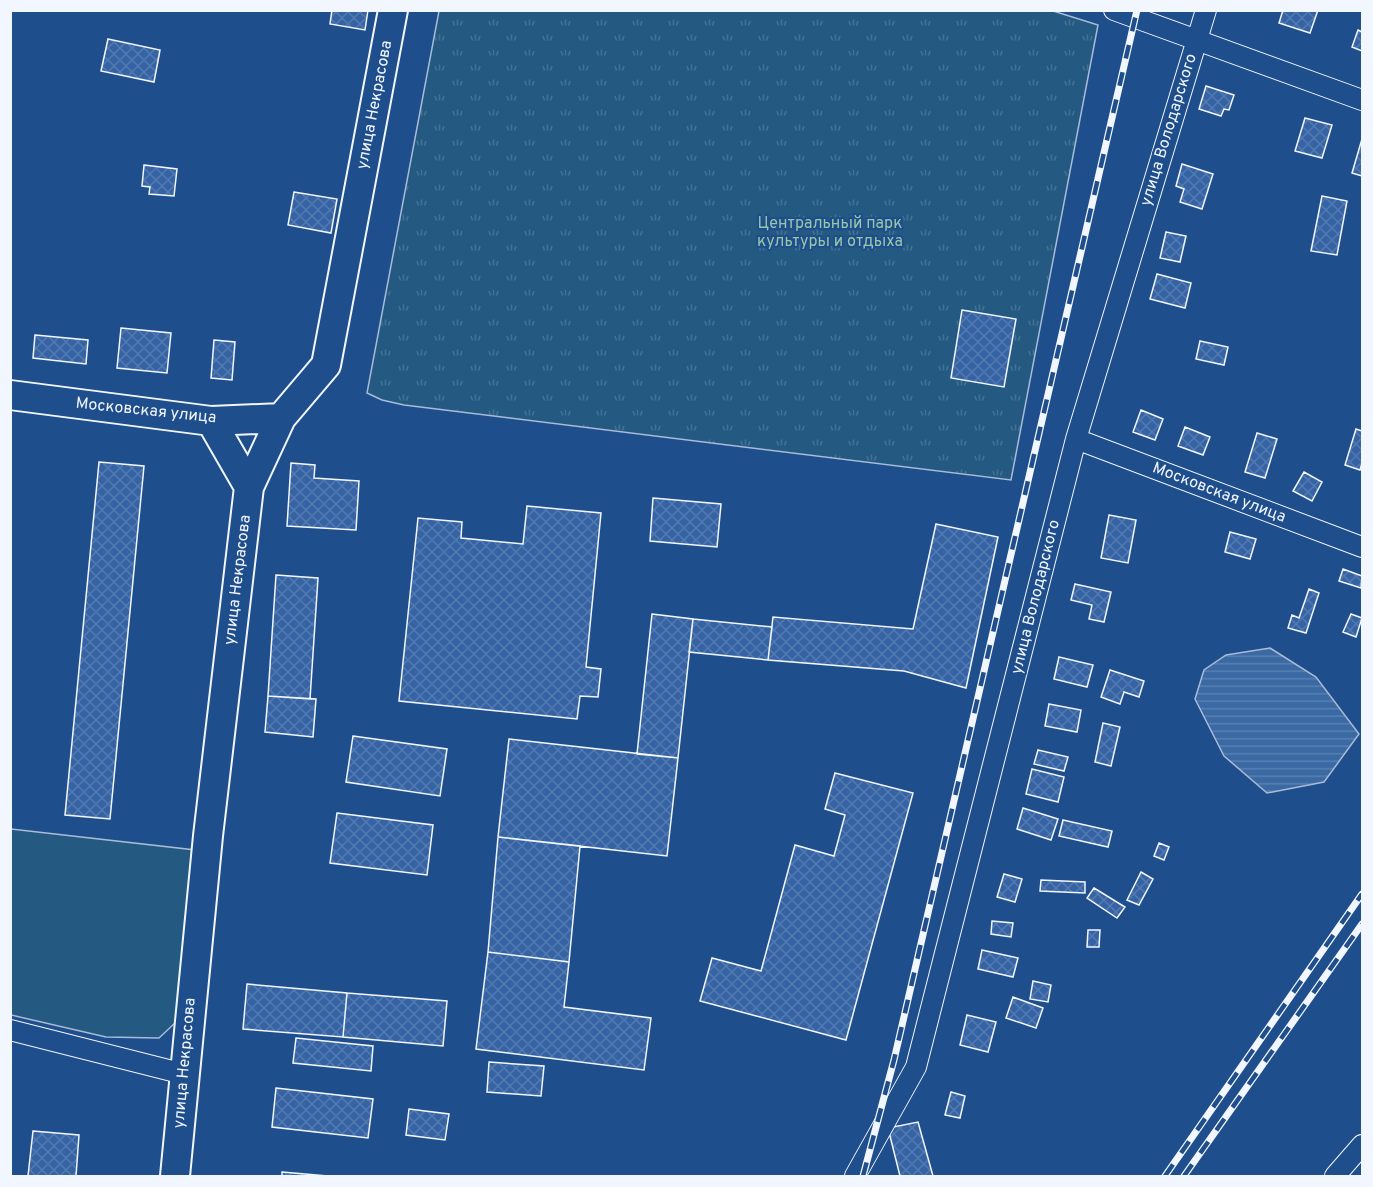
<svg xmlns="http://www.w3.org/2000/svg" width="1373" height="1187" font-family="Overpass,sans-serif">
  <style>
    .green { fill: #245a82; stroke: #a8bbd7; stroke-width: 1.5 }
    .park { fill: url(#park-tufts); stroke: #a8bbd7; stroke-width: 1.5 }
    .water { fill: url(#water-rules); stroke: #a8bbd7; stroke-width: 1.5 }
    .building { fill: url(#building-cross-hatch); stroke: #f2f6ff; stroke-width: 1.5 }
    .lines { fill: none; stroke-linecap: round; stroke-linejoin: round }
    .street-casing { stroke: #f2f6ff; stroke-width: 22 }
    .secondary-casing { stroke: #f2f6ff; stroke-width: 32 }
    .street { stroke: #1f4e8c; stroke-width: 20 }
    .secondary { stroke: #1f4e8c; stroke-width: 28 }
    .rail-casing { stroke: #f2f6ff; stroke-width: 7 }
    .rail { stroke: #1f4e8c; stroke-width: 4.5; stroke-dasharray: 14; stroke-linecap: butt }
    .labels { text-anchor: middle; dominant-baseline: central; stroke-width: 4.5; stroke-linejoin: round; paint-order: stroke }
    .street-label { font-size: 16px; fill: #f2f6ff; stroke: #1f4e8c }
    .park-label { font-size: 16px; fill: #97c8a6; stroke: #1f4e8c }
  </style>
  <defs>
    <pattern id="park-tufts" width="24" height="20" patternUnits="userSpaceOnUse" patternTransform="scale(1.5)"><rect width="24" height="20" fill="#245a82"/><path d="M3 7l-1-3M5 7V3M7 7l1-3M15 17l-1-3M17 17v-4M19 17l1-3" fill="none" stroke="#447295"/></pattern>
    <pattern id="water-rules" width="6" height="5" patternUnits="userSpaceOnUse" patternTransform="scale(1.5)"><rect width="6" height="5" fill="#3b69a3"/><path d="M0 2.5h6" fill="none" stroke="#587fb1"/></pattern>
    <pattern id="building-cross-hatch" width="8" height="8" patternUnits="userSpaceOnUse" patternTransform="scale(1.5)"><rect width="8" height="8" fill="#3563a3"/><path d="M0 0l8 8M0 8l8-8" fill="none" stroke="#537ab1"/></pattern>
  </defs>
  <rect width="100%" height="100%" fill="#1f4e8c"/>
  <path class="green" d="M11,829L204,851L175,1023L159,1038L106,1037L11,1015Z"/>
  <path class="park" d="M1050,10L1098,25L1011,480L404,405L382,400L367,393L439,11Z"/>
  <path class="water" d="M1270,648L1316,677L1359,734L1324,782L1267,793L1224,756L1195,699L1204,670L1226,655Z"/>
  <path class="building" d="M332,10H368L365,30L330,24Z
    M1283,10H1318L1310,33L1279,23Z
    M1358,30L1362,32V51L1352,47Z
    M108,39L160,50L154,82L101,71Z
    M1206,86L1234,95L1229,110L1224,109L1221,116L1199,109Z
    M1305,118L1332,125L1322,158L1295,151Z
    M1362,139V176L1352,173Z
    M1182,164L1213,174L1202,209L1180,202L1184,189L1176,186Z
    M144,165L177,169L174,196L149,194L150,187L142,186Z
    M294,192L337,199L331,233L288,225Z
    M1322,196L1347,201L1337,255L1311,251Z
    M1166,232L1186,236L1180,262L1160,258Z
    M1157,274L1191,283L1185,308L1150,299Z
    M962,310L1016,319L1004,387L951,378Z
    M121,328L171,333L167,373L117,368Z
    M35,335L88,340L86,364L33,358Z
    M214,340L235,342L232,380L211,378Z
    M1200,341L1228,347L1224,365L1196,359Z
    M1141,410L1163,419L1155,440L1133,432Z
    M1185,427L1210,437L1203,455L1178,446Z
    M1356,429L1362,431V463L1360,470L1345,465Z
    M1257,433L1277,439L1265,478L1245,472Z
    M99,462L144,466L110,819L65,815Z
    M291,463L315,465L314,478L359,481L356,530L287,526Z
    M1304,472L1322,482L1312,501L1293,491Z
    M653,498L721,504L717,547L650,541Z
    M527,506L601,513L586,667L601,669L598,697L580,696L577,719L399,701L418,518L462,522L461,538L523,544Z
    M1109,515L1136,520L1128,563L1101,558Z
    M936,524L998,537L966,688L904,671L768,660L773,617L913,629Z
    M1230,532L1256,539L1250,559L1225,552Z
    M1343,569L1362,576L1361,588L1339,581Z
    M276,575L318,578L310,699L268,696Z
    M1075,584L1111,592L1104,622L1089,619L1092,605L1071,600Z
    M1309,589L1319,593L1306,633L1288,628L1292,615L1299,618Z
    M652,614L693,619L678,758L637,754Z
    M1351,614L1362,618L1356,637L1343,632Z
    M693,619L772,627L768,660L689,652Z
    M1059,657L1093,665L1087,687L1054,679Z
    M1110,670L1144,681L1139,697L1124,692L1120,704L1101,697Z
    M268,696L316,699L313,737L265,732Z
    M1049,704L1081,710L1077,732L1045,726Z
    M1103,723L1120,727L1111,766L1095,762Z
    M353,736L447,749L440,796L346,782Z
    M509,739L678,758L667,856L498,837Z
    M1038,750L1068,757L1064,771L1034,764Z
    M1032,769L1064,777L1058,802L1026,794Z
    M835,773L913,793L846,1040L700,1001L712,958L761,971L795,845L834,856L845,815L825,809Z
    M1023,808L1058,819L1051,840L1017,829Z
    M337,813L433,825L427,875L330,863Z
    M1063,820L1112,831L1108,847L1059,836Z
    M498,837L580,846L569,962L488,952Z
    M1159,843L1169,847L1164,860L1154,856Z
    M1141,872L1153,879L1139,905L1127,900Z
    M1004,874L1022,879L1015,902L997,897Z
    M1041,880L1085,882V893L1040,891Z
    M1094,888L1125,907L1117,918L1087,898Z
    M992,921L1013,923L1011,937L991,934Z
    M1088,930H1100L1099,947H1087Z
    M982,950L1018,958L1013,977L978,969Z
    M488,952L569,962L564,1007L651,1018L644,1070L476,1049Z
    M1033,981L1051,985L1048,1002L1030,999Z
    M247,984L347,993L343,1037L243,1029Z
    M347,993L447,1001L443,1046L343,1037Z
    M1013,997L1043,1008L1036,1028L1006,1018Z
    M967,1015L996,1022L988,1052L960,1045Z
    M296,1038L373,1046L371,1071L293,1063Z
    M489,1062L544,1066L541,1096L487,1092Z
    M276,1088L373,1099L368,1138L272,1127Z
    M951,1092L965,1096L960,1118L945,1115Z
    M409,1109L449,1114L445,1140L406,1135Z
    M918,1122L933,1176H900L888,1128Z
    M33,1131L79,1135L76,1176H28Z
    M282,1172L328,1176H282Z"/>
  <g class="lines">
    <defs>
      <path id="street" d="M1114,10L1362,100
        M1076,439L1362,547
        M10,1030L184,1074
        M855,1176L916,1067L1076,439L1206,10
        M1335,1176L1362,1145"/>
      <path id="secondary" d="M10,395L211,421L281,418
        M211,421L249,487
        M175,1176L208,836L249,487L281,418L326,365L393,10"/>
    </defs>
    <use href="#street" class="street-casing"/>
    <use href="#secondary" class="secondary-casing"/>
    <use href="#street" class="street"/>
    <use href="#secondary" class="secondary"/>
    <defs>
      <path id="rail" d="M863,1176L894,1060L1137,10
        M1165,1176L1362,894
        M1184,1176L1362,924"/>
    </defs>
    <use href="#rail" class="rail-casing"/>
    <use href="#rail" class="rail"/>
  </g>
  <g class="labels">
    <g class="street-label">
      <text transform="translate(375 105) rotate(-79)">улица Некрасова</text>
      <text transform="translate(1169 130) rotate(-73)">улица Володарского</text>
      <text transform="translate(146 411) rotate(6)">Московская улица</text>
      <text transform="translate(1219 493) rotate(21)">Московская улица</text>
      <text transform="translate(238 580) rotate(-83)">улица Некрасова</text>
      <text transform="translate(1036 597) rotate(-76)">улица Володарского</text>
      <text transform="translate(185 1063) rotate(-85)">улица Некрасова</text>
    </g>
    <g class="park-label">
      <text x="830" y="224">Центральный парк<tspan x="830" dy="18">культуры и отдыха</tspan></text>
    </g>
  </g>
  <rect width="1373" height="1187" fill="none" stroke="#f2f6ff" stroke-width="24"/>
</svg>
